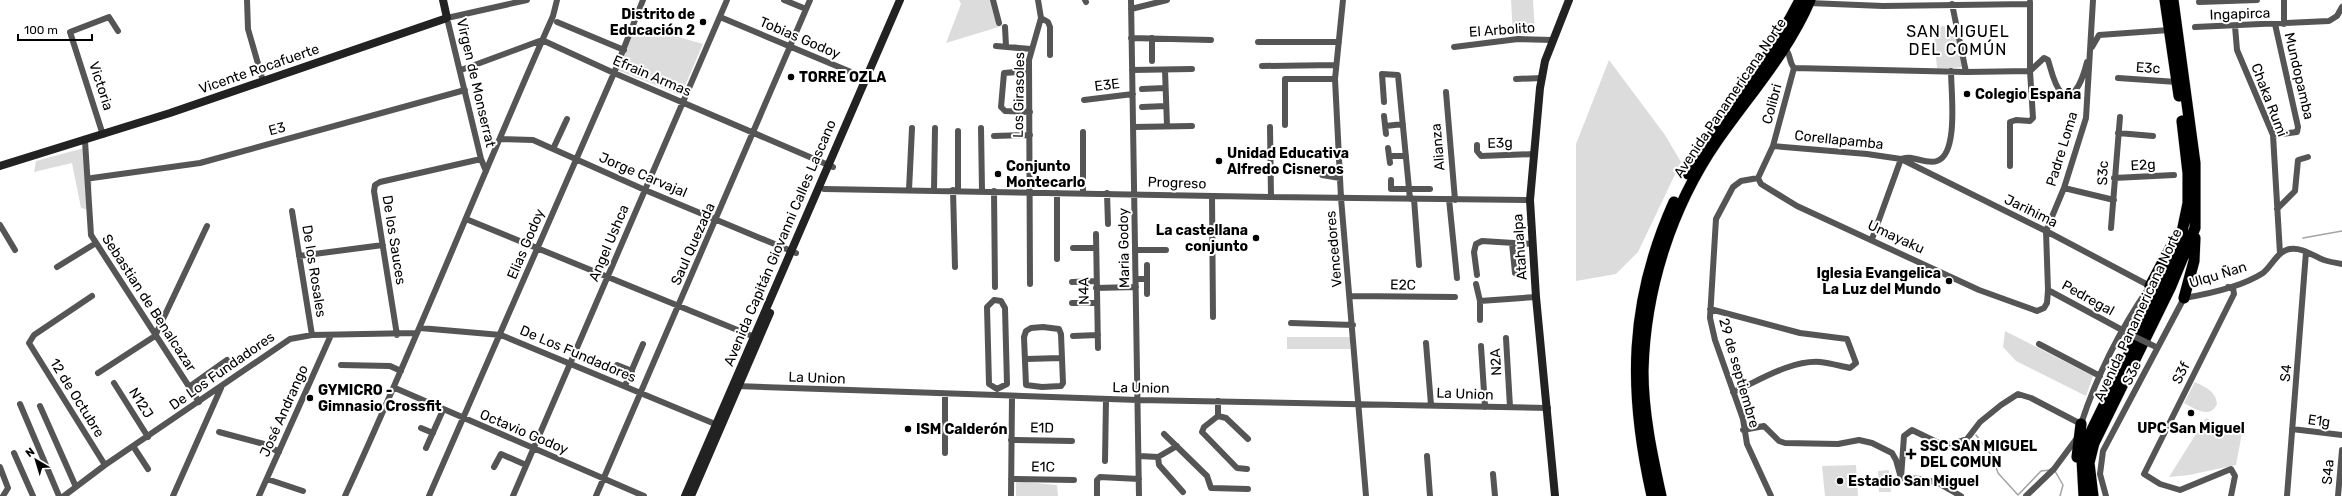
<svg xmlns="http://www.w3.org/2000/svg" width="2342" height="496" font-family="Rubik,sans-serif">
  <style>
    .green { fill: #dcdcdc }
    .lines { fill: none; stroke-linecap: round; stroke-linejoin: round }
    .stream { stroke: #a3a3a3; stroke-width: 1.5 }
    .highway-casing { stroke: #dbdbdb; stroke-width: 12 }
    .street { stroke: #555; stroke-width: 6 }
    .secondary { stroke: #222; stroke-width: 8 }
    .highway { stroke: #000; stroke-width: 11 }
    .street-bridge { stroke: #555; stroke-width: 6 }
    .poi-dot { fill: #000; stroke: #fff; stroke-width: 1.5 }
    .labels { text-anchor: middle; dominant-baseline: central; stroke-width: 4; stroke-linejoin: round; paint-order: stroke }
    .poi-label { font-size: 14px; font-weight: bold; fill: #000; stroke: #fff; text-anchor: start }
    .street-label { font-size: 14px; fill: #000; stroke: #fff }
    .quarter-label { font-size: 16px; letter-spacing: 1px; fill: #000; stroke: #fff }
  </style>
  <rect width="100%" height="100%" fill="#fff"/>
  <path class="green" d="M959,0H994L1002,26L946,43L961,4Z
    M1511,0H1533L1535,34L1513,35Z
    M637,25L703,44L681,95L617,70Z
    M1942,26L1956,27L1964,67L1937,69L1934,29Z
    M1609,60L1665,135L1681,162L1638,252L1616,274L1576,281V144Z
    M84,148L92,180L90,210L81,208L72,163L34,172L36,161Z
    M2005,331L2093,376L2086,396L2016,361L2003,347Z
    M1287,337H1351L1350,349H1287Z
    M2195,382C2205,387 2216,391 2217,404C2210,420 2194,408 2184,403Z
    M2206,418L2226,428L2242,433L2236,465L2189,475L2169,477Z
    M1856,465L1858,496H1825L1822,466Z
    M1889,470L1891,492H1879L1878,471Z
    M1016,481L1057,485L1058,496H1016Z"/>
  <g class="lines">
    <path class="stream" d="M2303,238L2342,231
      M1976,435L1992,456L1998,473L2018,495L2041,471L2050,470
      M2055,471L2063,485L2060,496"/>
    <defs>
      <path id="highway" d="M2165,0L2179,96
        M1688,174C1721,114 1769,62 1800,0
        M2150,286L2175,239
        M2184,298L2194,261L2195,238
        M2077,457L2081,424
        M1652,496C1628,390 1629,302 1674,202
        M1661,496C1652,455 1643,413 1643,371C1645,289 1671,208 1717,141C1749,95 1788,52 1810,0
        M2084,496L2082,460L2086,442L2177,256L2188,203V173L2182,121
        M2093,496L2089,463L2094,443L2171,286L2195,228V163L2173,0"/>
    </defs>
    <use href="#highway" class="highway-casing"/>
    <path class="street" d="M247,0L248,29L263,81
      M784,0L806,9
      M993,0L999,23
      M1085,0L1086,2
      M1131,0L1139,496
      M1343,0L1335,79L1341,198L1366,496
      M2284,0V24
      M2199,2L2257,0
      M1809,3L1883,6L2030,4
      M1952,4L1966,72
      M1131,9L1167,0
      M720,17L870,80
      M1041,18L1048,22L1050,27V55
      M557,22L624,50
      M2235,26L2237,50L2273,135L2280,254
      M1005,27L1006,46
      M2195,27L2329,21L2337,16L2342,7
      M1131,38L1211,40
      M1258,42H1339
      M996,46L1031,49
      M1454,47L1518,39L1553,40
      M1784,47C1792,55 1788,61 1794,68
      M2092,47L2099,35L2169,30
      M1152,61V38
      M1262,66L1336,65
      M1794,68L1773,146L1758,178L1761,184L1797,206L1979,290L2037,311L2044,308L2047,303L2048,290L2046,231L2064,188L2086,118L2093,0
      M1794,68L1966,72L2030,71L2044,58L2048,60C2051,69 2054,85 2061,92C2076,105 2085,70 2087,62
      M461,70L542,40L614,73L833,167
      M1132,70L1192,69
      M1165,70L1167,126
      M1029,71L1004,73L1001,107L1005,111L1030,112
      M2118,78L2177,82
      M1516,79L1542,78
      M1142,89L1165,88
      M1446,92L1455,200
      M1084,100L1133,94
      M1384,102L1382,74L1398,75L1410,199
      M1142,107L1166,106
      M1384,116L1386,134
      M1285,125V79H1335
      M1386,126L1403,124
      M1133,127L1192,126
      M1270,127L1271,197
      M981,128L982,190
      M1083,132V193
      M2118,133L2153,136
      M103,135L70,32L109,17L118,31
      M2273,135L2297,132L2298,127L2275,24
      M994,136L1030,135
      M500,139L533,140L645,190L796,253
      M85,141L91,235L199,402
      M1477,145V151L1481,156L1534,154
      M1773,146L1867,154L1901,159C1912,154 1925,165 1937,161C1959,154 1951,91 1951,71
      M1388,148L1390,163
      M553,149L567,119
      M1389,156H1406
      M2010,166V122L2016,120L2030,121L2033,118L2030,71V2
      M1320,169L1322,175L1340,178
      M486,171L481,159L447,18L527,0
      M92,178L200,163L465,90
      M1758,178L1741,181L1733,187L1716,219L1710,318L1715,340L1743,419L1747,444L1771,496
      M2114,178L2174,175
      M1391,180V189H1430
      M2064,188L2114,200
      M824,189L1271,197L1530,200
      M909,190L912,128
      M934,190L935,128
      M953,190L955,267
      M958,190V131
      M994,191L995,287
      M1107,193L1108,224
      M1212,196L1213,317
      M1414,199L1419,265
      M1449,199L1457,278
      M2277,209L2295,191L2298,160L2308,157
      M292,211L312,335
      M466,219L757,338
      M0,225L15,250
      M2111,228L2120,117
      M1096,234L1098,348
      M1872,239L1901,159L2046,231L2150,286
      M1512,243L1515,273
      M1073,248H1096
      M1136,250H1166
      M299,256L383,245
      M1057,259V193
      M1147,265V279
      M57,267L96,243
      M1477,275L1474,252L1476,244L1482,241L1532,244
      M1136,279H1147V294
      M1072,282L1096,281
      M1030,284L1029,60L1041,18L1038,0
      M1476,284L1480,301V320
      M2228,287L2233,288L2234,294L2144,474L2160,484L2180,490L2231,469L2235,476L2231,496
      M1096,288L1136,287
      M2048,290L2124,331
      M92,296L34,335L29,343L105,465
      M1350,296L1455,297
      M994,300L1001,301L1005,308L1007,384L997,389L989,384L987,307Z
      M1480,301L1536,297
      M1072,303H1096
      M1710,309L1800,333L1847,339L1856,363L1850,368C1840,366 1830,363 1820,362C1790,360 1759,381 1733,392
      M1291,323L1353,325
      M1043,327L1059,329L1061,334L1063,383L1061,386L1042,387L1026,385L1024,337L1026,331L1031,328Z
      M420,328L501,335L720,426
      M397,335L374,191L375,185L380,182L481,159
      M1073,336L1098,335
      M1506,338L1510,407
      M1426,343L1431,405
      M2039,344L2100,376
      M1481,346L1485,407
      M1026,359L1061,358
      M341,365L390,366L401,371
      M617,365L632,371
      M98,373L155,336L207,226
      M114,383L148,437
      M625,386L643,344
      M736,386L1138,400L1548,408
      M189,387L227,360
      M395,388L644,496
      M1218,401V416L1204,427L1202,432L1237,468L1247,469
      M20,404L59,496
      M40,406L76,487
      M1218,416L1226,418L1248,439
      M421,428L433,433
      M2292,429L2342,435
      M1743,430L1764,426L1779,441L1785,443L1838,444L1859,440L1872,443L1892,453L1896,460L1901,478L1922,479L1938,483L1961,496
      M219,432L264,444L279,452
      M1164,434L1207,476L1211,488L1248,489
      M1011,440L1072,441
      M133,446L148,469
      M426,448L443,410
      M14,453L33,496
      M945,453V394
      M1139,456L1158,457L1177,446
      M1427,456L1430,496
      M1158,457L1159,465L1183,492
      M1105,461L1106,399
      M0,467L8,488L3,496
      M494,467L501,454L526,465
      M1493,474L1495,496
      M1901,478L1904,436L1912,430L1945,446L1967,439L1980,422L2001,405L2018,394L2031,398L2081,424C2097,375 2121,328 2150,286
      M267,479L303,491
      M1011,479L1074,480
      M64,496L105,465L290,339L312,335L416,333
      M173,496L221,388
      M259,496L331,335
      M345,496C418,338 482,175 553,16L557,0
      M429,496L614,73L643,0
      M513,496L727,0
      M596,496L810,0
      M1011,496L1012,397
      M1097,496V480L1100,477L1139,479
      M2026,496L2054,469L2077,438
      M2106,496L2100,474L2103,451L2184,298C2208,294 2243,286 2263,273C2272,266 2277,251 2290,249C2302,247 2313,256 2324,260C2330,262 2336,263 2342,264
      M2287,496L2306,252
      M2338,496L2342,450"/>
    <path class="secondary" d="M0,166L170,113L447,18L443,0
      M685,496L900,0
      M691,496L770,313
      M1555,496L1536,297L1530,200L1540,88L1545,61L1569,0"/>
    <use href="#highway" class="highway"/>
    <path class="street-bridge" d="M2125,332L2154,346"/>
  </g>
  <g class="poi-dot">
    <circle cx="703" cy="22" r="4"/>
    <circle cx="791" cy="77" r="4"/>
    <circle cx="1967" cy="94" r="4"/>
    <circle cx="1219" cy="161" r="4"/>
    <circle cx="998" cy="174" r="4"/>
    <circle cx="1256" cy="238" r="4"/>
    <circle cx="1949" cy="281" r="4"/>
    <circle cx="310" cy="398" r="4"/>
    <circle cx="2191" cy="413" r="4"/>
    <circle cx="908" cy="429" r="4"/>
    <path d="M1909 448h4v4h4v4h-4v4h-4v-4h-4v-4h4z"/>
    <circle cx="1840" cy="481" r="4"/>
  </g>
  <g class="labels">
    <g class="poi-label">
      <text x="695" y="14" text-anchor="end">Distrito de<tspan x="695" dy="16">Educación 2</tspan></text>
      <text x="799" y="77">TORRE OZLA</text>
      <text x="1975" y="94">Colegio España</text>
      <text x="1227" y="153">Unidad Educativa<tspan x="1227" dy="16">Alfredo Cisneros</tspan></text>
      <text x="1006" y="166">Conjunto<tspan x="1006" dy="16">Montecarlo</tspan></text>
      <text x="1248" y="230" text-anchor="end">La castellana<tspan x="1248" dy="16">conjunto</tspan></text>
      <text x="1941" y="273" text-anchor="end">Iglesia Evangelica<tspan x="1941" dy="16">La Luz del Mundo</tspan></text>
      <text x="318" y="390">GYMICRO -<tspan x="318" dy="16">Gimnasio Crossfit</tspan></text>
      <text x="2191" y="428" text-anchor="middle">UPC San Miguel</text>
      <text x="916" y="429">ISM Calderón</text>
      <text x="1920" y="446">SSC SAN MIGUEL<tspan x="1920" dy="16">DEL COMUN</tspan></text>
      <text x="1848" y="481">Estadio San Miguel</text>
    </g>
    <g class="street-label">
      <text transform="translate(2240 14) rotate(-2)">Ingapirca</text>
      <text transform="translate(1502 30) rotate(-4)">El Arbolito</text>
      <text transform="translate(800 38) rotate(23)">Tobias Godoy</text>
      <text transform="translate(2148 68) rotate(4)">E3c</text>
      <text transform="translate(259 69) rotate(-19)">Vicente Rocafuerte</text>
      <text transform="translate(652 76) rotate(23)">Efrain Armas</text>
      <text transform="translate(2299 76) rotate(77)">Mundopamba</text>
      <text transform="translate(476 83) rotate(77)">Virgen de Monserrat</text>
      <text transform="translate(1107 85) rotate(-7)">E3E</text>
      <text transform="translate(101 86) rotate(72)">Victoria</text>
      <text transform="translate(1019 95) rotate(-89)">Los Girasoles</text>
      <text transform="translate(1730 98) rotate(-56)">Avenida Panamericana Norte</text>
      <text transform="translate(2269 100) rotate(69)">Chaka Rumi</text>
      <text transform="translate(1772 104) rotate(-75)">Colibri</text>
      <text transform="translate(277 129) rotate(-15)">E3</text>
      <text transform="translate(1839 140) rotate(6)">Corellapamba</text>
      <text transform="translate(1500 143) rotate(-2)">E3g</text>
      <text transform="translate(1438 147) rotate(-95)">Alianza</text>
      <text transform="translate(2062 149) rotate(-73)">Padre Loma</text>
      <text transform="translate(2143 165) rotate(-3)">E2g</text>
      <text transform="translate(2103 173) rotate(-88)">S3c</text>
      <text transform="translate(643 175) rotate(23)">Jorge Carvajal</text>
      <text transform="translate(1177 183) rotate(2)">Progreso</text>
      <text transform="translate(2031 211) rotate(26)">Jarihima</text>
      <text transform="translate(1896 237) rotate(25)">Umayaku</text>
      <text transform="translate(394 240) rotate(81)">De los Sauces</text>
      <text transform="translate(609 243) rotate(-67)">Angel Ushca</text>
      <text transform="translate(780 243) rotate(-67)">Avenida Capitán Giovanni Calles Lascano</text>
      <text transform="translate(526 244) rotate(-67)">Elias Godoy</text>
      <text transform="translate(693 244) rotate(-66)">Saul Quezada</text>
      <text transform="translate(1520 247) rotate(-94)">Atahualpa</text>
      <text transform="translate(1124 248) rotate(-91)">Maria Godoy</text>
      <text transform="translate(1334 249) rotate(-95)">Vencedores</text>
      <text transform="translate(314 271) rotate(81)">De los Rosales</text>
      <text transform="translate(2218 275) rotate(-17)">Ulqu Ñan</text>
      <text transform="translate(1403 285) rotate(1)">E2C</text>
      <text transform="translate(1084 291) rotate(-91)">N4A</text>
      <text transform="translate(2088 298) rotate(29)">Pedregal</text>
      <text transform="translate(149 303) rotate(57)">Sebastian de Benalcazar</text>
      <text transform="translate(2138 315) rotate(-65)">Avenida Panamericana Norte</text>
      <text transform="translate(578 354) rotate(23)">De Los Fundadores</text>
      <text transform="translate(1496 362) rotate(-93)">N2A</text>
      <text transform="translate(222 371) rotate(-35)">De Los Fundadores</text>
      <text transform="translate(1739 373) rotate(74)">29 de septiembre</text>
      <text transform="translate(2132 373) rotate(-63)">S3e</text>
      <text transform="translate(2181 373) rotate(-63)">S3f</text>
      <text transform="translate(2286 373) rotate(-84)">S4</text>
      <text transform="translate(817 378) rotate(2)">La Union</text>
      <text transform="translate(1141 388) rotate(1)">La Union</text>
      <text transform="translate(1465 394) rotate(2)">La Union</text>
      <text transform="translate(77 398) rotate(58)">12 de Octubre</text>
      <text transform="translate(141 403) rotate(58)">N12J</text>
      <text transform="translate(284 411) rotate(-66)">José Andrango</text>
      <text transform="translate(2319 421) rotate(8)">E1g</text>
      <text transform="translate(1042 428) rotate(1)">E1D</text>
      <text transform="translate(524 432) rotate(23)">Octavio Godoy</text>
      <text transform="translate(1043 467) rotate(1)">E1C</text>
      <text transform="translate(2328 472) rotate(-85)">S4a</text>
    </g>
    <g class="quarter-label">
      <text x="1958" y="31">SAN MIGUEL<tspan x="1958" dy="18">DEL COMÚN</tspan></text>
    </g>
  </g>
  <g transform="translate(36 460) rotate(322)" stroke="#ffffff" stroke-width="3" paint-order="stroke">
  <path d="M0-3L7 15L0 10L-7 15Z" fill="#000000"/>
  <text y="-6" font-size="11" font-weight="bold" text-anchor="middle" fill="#000000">N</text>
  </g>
  <path d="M18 34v6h74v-6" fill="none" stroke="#000000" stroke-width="2"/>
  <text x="24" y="34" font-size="12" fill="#000000" stroke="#ffffff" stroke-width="3" paint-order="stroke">100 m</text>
</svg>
